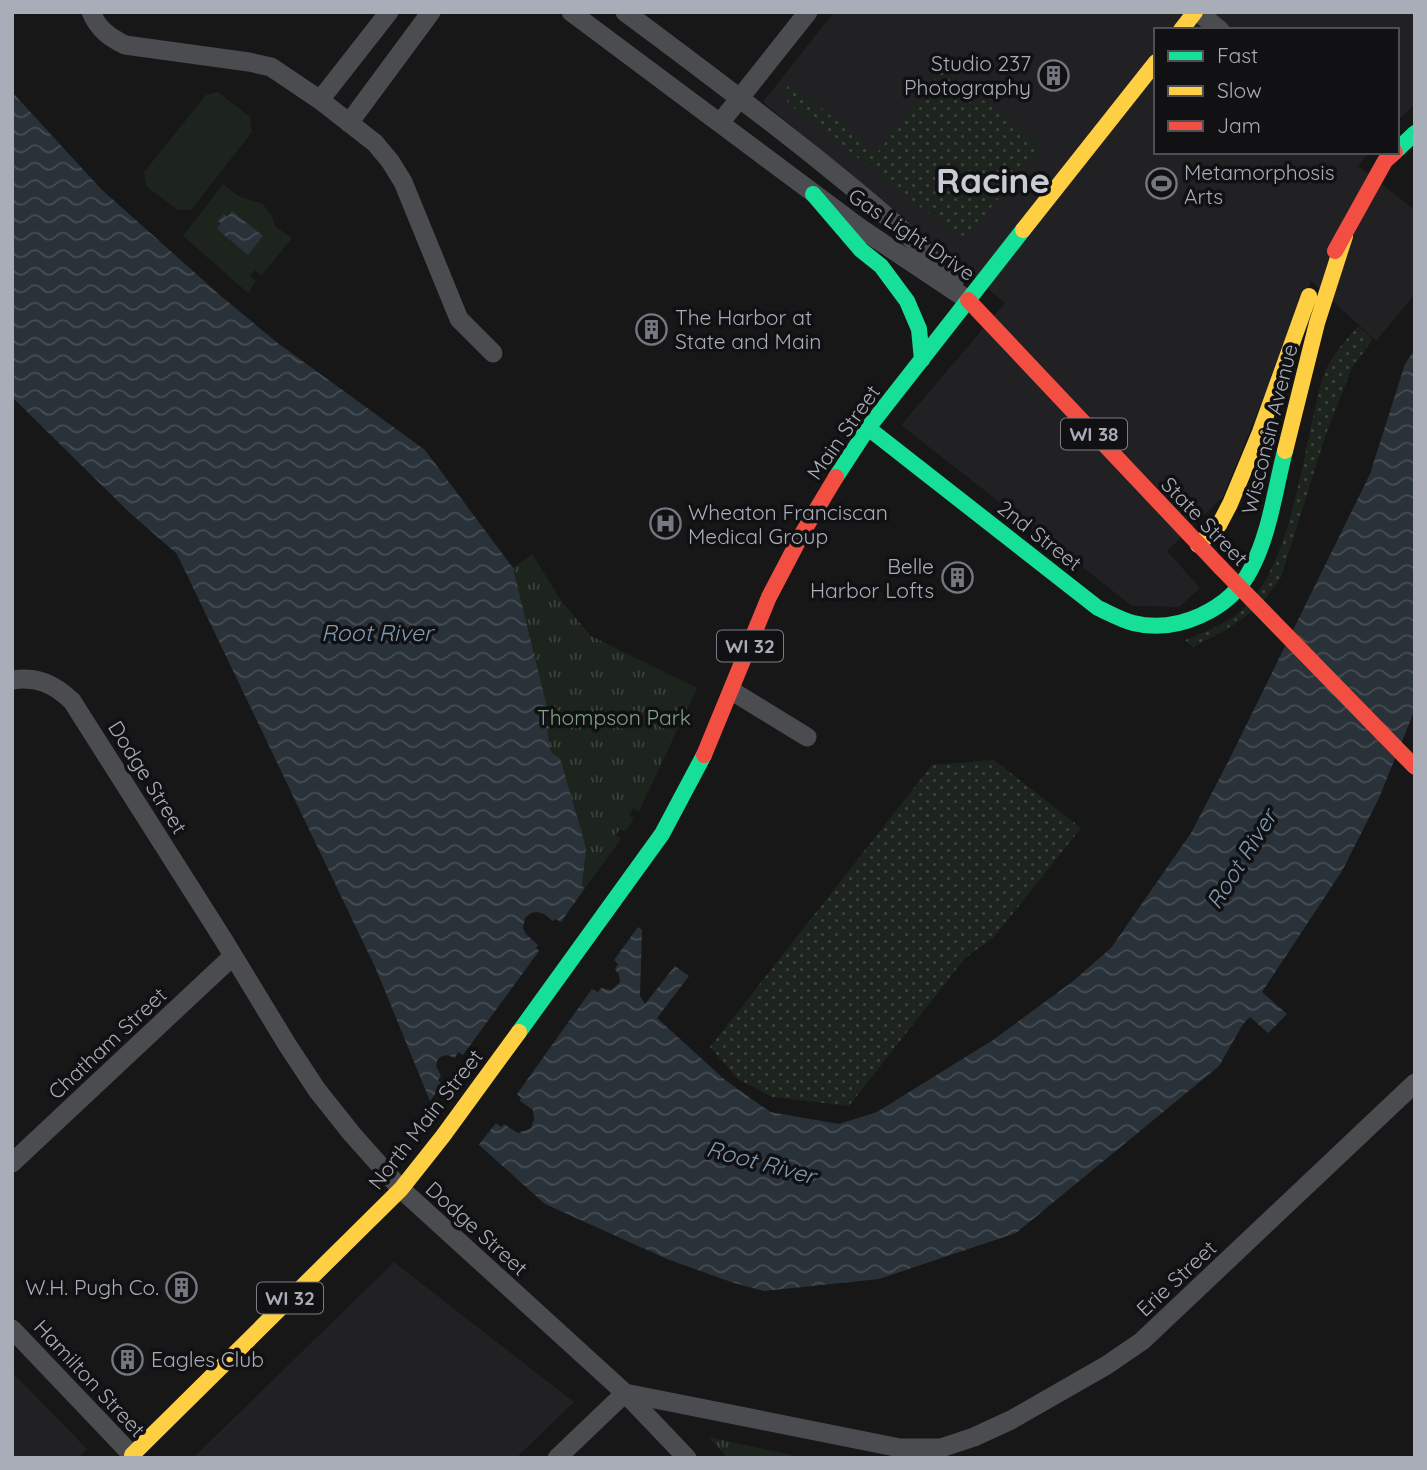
<svg xmlns="http://www.w3.org/2000/svg" width="1427" height="1470" font-family="Quicksand,sans-serif">
  <style>
    .built { fill: #212123 }
    .grass { fill: url(#grass-dots) }
    .park { fill: url(#park-tufts) }
    .pitch { fill: #1d241e }
    .water { fill: url(#water-waves) }
    .pier { fill: #171717 }
    .lines { fill: none; stroke-linecap: round; stroke-linejoin: round }
    .street { stroke: #4b4c50; stroke-width: 19 }
    .fast { stroke: #16e098; stroke-width: 16 }
    .slow { stroke: #ffcf43; stroke-width: 16 }
    .jam { stroke: #f24e42; stroke-width: 16 }
    .jam-bridge { stroke: #f24e42; stroke-width: 16 }
    .labels { text-anchor: middle; dominant-baseline: central; stroke-width: 7; stroke-linejoin: round; paint-order: stroke }
    .shield { fill: #111113; stroke: #7b7e86; stroke-width: 2 }
    .shield-label { font-size: 19px; font-weight: bold; fill: #a8adb8 }
    .poi-label { font-size: 21px; fill: #a8adb8; stroke: #111113; text-anchor: start }
    .street-label { font-size: 21px; fill: #a8adb8; stroke: #111113 }
    .park-label { font-size: 21px; fill: #7fa381; stroke: #111113 }
    .water-label { font-size: 23px; font-style: italic; fill: #7f9bb3; stroke: #111113 }
    .town-label { font-size: 35px; font-weight: bold; fill: #c9ccd4; stroke: #111113 }
  </style>
  <defs>
    <pattern id="grass-dots" width="8" height="8" patternUnits="userSpaceOnUse" patternTransform="scale(1.75)"><rect width="8" height="8" fill="#1d241e"/><path d="M2 2h.1M6 6h.1" fill="none" stroke="#3b413d" stroke-width="1.8" stroke-linecap="round"/></pattern>
    <pattern id="park-tufts" width="24" height="20" patternUnits="userSpaceOnUse" patternTransform="scale(1.75)"><rect width="24" height="20" fill="#1d241e"/><path d="M3 7l-1-3M5 7V3M7 7l1-3M15 17l-1-3M17 17v-4M19 17l1-3" fill="none" stroke="#3b413d"/></pattern>
    <pattern id="water-waves" width="16" height="10" patternUnits="userSpaceOnUse" patternTransform="scale(1.75)"><rect width="16" height="10" fill="#2a3239"/><path d="M0 5q4-4 8 0t8 0" fill="none" stroke="#464d54"/></pattern>
  </defs>
  <rect width="100%" height="100%" fill="#171717"/>
  <path class="built" d="M834,12H1415V104L1397,121V30H1156V152H1369L1358,166L1415,210V294L1376,341L1311,281L1223,497L1167,551L1200,588L1179,607L1132,606L901,425L1005,303L763,102Z
    M394,1262L574,1402L516,1458H193Z
    M12,1372L87,1449L78,1458H12Z"/>
  <path class="grass" d="M944,68L1041,147L967,236L956,235L788,103L784,92L790,83L877,153Z
    M1358,326L1373,339L1352,368L1326,434L1281,577C1258,614 1231,628 1193,647L1185,640C1204,632 1226,625 1242,610C1289,569 1301,465 1316,405C1318,395 1320,384 1324,374C1331,356 1346,340 1358,326Z
    M994,760L1081,828L994,937L965,958L849,1106L772,1097L738,1079L710,1047L932,765Z"/>
  <path class="park" d="M532,554L562,602L591,636L697,688L639,811L633,808L629,815L634,818L626,831L620,829L616,835L621,839L585,888L582,886L586,848L555,755L549,747L547,729L552,726L513,568Z
    M708,1437L805,1458H728Z"/>
  <path class="pitch" d="M218,92L250,117L252,132L191,210H178L146,186L144,172L206,95Z
    M223,184L238,196L263,204L271,215L276,227L292,238L261,276L255,270L250,276L256,281L248,293L183,236Z"/>
  <path class="water" d="M12,92L101,189L222,297L279,344L425,450L513,568L552,727L547,729C550,741 546,752 560,758L586,848L582,886L642,930L640,996L645,1004L675,966L689,976L657,1018L725,1080L770,1112L839,1124L877,1112L993,1040L1072,982L1111,948L1191,833L1227,764L1370,474L1405,364L1415,349V709L1379,798L1342,871L1262,992L1287,1014L1268,1033L1250,1017L1243,1024L1219,1066L1016,1233L879,1279L764,1291L734,1283L667,1259L545,1204L430,1101L376,969L177,554L129,512L14,399L12,400Z
    M232,211L263,236L248,255L217,229L221,223L218,221L224,214L227,217Z"/>
  <path class="pier" d="M585,888L638,927L614,960L618,964L615,969L619,975L620,982L611,990L601,988L598,992L592,989L517,1094L521,1098L520,1101L533,1110L534,1119L531,1128L518,1133L504,1124L501,1127L496,1123L477,1147L428,1104L442,1084L438,1080L441,1076L436,1066L437,1061L440,1057L447,1055L455,1058L458,1052L463,1055L539,951L536,948L538,945L526,934L523,928L525,918L531,913L537,912L544,914L553,921L556,919L561,922Z"/>
  <g class="lines">
    <path class="street" d="M91,12C98,29 109,37 125,45L249,62L271,67L320,100L375,143L390,161L403,182L459,319L493,353
      M571,12L863,230L968,300
      M625,12C691,61 756,110 820,161C868,200 914,237 954,283
      M1198,12L1220,30
      M320,100L389,12
      M349,123L431,12
      M720,123L808,12
      M12,680C37,676 54,684 72,701L223,939L288,1046L317,1090L352,1134L401,1189L625,1393L687,1458
      M732,691L807,737
      M12,1163L233,956
      M12,1329L132,1455
      M625,1393L900,1448H941L974,1437L1011,1420L1107,1365L1142,1341L1415,1083
      M557,1458L625,1393"/>
    <path class="fast" d="M1397,150L1415,133
      M813,194L861,250L881,266L907,301L919,329L922,360
      M868,428L1098,608C1109,613 1121,620 1133,623C1177,634 1230,610 1251,569C1270,533 1275,489 1285,451
      M836,477L868,428L1023,230
      M519,1032L662,834L704,755"/>
    <path class="slow" d="M1181,30L1195,12
      M1023,230L1156,62
      M1285,451L1317,323L1345,236
      M1198,545L1219,525L1230,504L1260,432L1309,296
      M134,1458L132,1455L401,1189L443,1136L519,1032"/>
    <path class="jam" d="M1335,251L1385,161L1395,152
      M968,300L1221,568
      M704,755L769,597L803,532L836,477"/>
    <path class="jam-bridge" d="M1221,568L1415,767"/>
  </g>
  <defs>
    <symbol id="building-ring" viewBox="-11 -11 22 22"><circle r="9.5" fill="#111113" stroke="#757880" stroke-width="1.5"/><path d="M-4-6H4V6H1V3H-1V6H-4ZM-2.5-4.3h1.7v1.8h-1.7ZM.8-4.3h1.7v1.8H.8ZM-2.5-1h1.7V.8h-1.7ZM.8-1h1.7V.8H.8Z" fill="#757880"/></symbol>
    <symbol id="stadium-ring" viewBox="-11 -11 22 22"><circle r="9.5" fill="#111113" stroke="#757880" stroke-width="1.5"/><path d="M0-5a6.5 5 0 1 0 0 10a6.5 5 0 1 0 0-10ZM-3.5-1.8h7v3.6h-7Z" fill="#757880"/></symbol>
    <symbol id="hospital-ring" viewBox="-11 -11 22 22"><circle r="9.5" fill="#111113" stroke="#757880" stroke-width="1.5"/><path d="M-5-5h3v3.5h4V-5h3V5h-3V1.5h-4V5h-3Z" fill="#757880"/></symbol>
  </defs>
  <g fill-rule="evenodd">
    <use href="#building-ring" x="1036" y="58" width="35" height="35"/>
    <use href="#stadium-ring" x="1144" y="166" width="35" height="35"/>
    <use href="#building-ring" x="634" y="312" width="35" height="35"/>
    <use href="#hospital-ring" x="648" y="506" width="35" height="35"/>
    <use href="#building-ring" x="940" y="560" width="35" height="35"/>
    <use href="#building-ring" x="164" y="1270" width="35" height="35"/>
    <use href="#building-ring" x="110" y="1342" width="35" height="35"/>
  </g>
  <g class="labels">
    <g class="shield">
      <rect x="1061" y="418.5" width="66" height="31" rx="5"/>
      <rect x="717" y="630.5" width="66" height="31" rx="5"/>
      <rect x="257" y="1282.5" width="66" height="31" rx="5"/>
    </g>
    <g class="shield-label">
      <text x="1094" y="434">WI 38</text>
      <text x="750" y="646">WI 32</text>
      <text x="290" y="1298">WI 32</text>
    </g>
    <g class="poi-label">
      <text x="1031" y="63" text-anchor="end">Studio 237<tspan x="1031" dy="24">Photography</tspan></text>
      <text x="1184" y="172">Metamorphosis<tspan x="1184" dy="24">Arts</tspan></text>
      <text x="675" y="317">The Harbor at<tspan x="675" dy="24">State and Main</tspan></text>
      <text x="688" y="512">Wheaton Franciscan<tspan x="688" dy="24">Medical Group</tspan></text>
      <text x="934" y="566" text-anchor="end">Belle<tspan x="934" dy="24">Harbor Lofts</tspan></text>
      <text x="159" y="1287" text-anchor="end">W.H. Pugh Co.</text>
      <text x="151" y="1359">Eagles Club</text>
    </g>
    <g class="street-label">
      <text transform="translate(912 234) rotate(34)">Gas Light Drive</text>
      <text transform="translate(1269 429) rotate(-76)">Wisconsin Avenue</text>
      <text transform="translate(843 432) rotate(-55)">Main Street</text>
      <text transform="translate(1205 521) rotate(46)">State Street</text>
      <text transform="translate(1040 535) rotate(38)">2nd Street</text>
      <text transform="translate(148 777) rotate(58)">Dodge Street</text>
      <text transform="translate(107 1043) rotate(-43)">Chatham Street</text>
      <text transform="translate(425 1119) rotate(-52)">North Main Street</text>
      <text transform="translate(477 1228) rotate(42)">Dodge Street</text>
      <text transform="translate(1176 1278) rotate(-43)">Erie Street</text>
      <text transform="translate(90 1378) rotate(47)">Hamilton Street</text>
    </g>
    <g class="park-label">
      <text x="614" y="717">Thompson Park</text>
    </g>
    <g class="water-label">
      <text x="377" y="632">Root River</text>
      <text transform="translate(1241 859) rotate(-58)">Root River</text>
      <text transform="translate(761 1162) rotate(15)">Root River</text>
    </g>
    <g class="town-label">
      <text x="993" y="180">Racine</text>
    </g>
  </g>
  <rect width="1427" height="1470" fill="none" stroke="#a8adb8" stroke-width="28"/>
  <rect x="1154" y="28" width="245" height="126" fill="#111113" stroke="#4d4f55" stroke-width="2"/>
  <rect x="1168" y="51" width="35" height="10" fill="#16e098" stroke="#4d4f55" stroke-width="2"/>
  <text x="1217" y="63" font-size="21" fill="#a8adb8">Fast</text>
  <rect x="1168" y="86" width="35" height="10" fill="#ffcf43" stroke="#4d4f55" stroke-width="2"/>
  <text x="1217" y="98" font-size="21" fill="#a8adb8">Slow</text>
  <rect x="1168" y="121" width="35" height="10" fill="#f24e42" stroke="#4d4f55" stroke-width="2"/>
  <text x="1217" y="133" font-size="21" fill="#a8adb8">Jam</text>
</svg>
